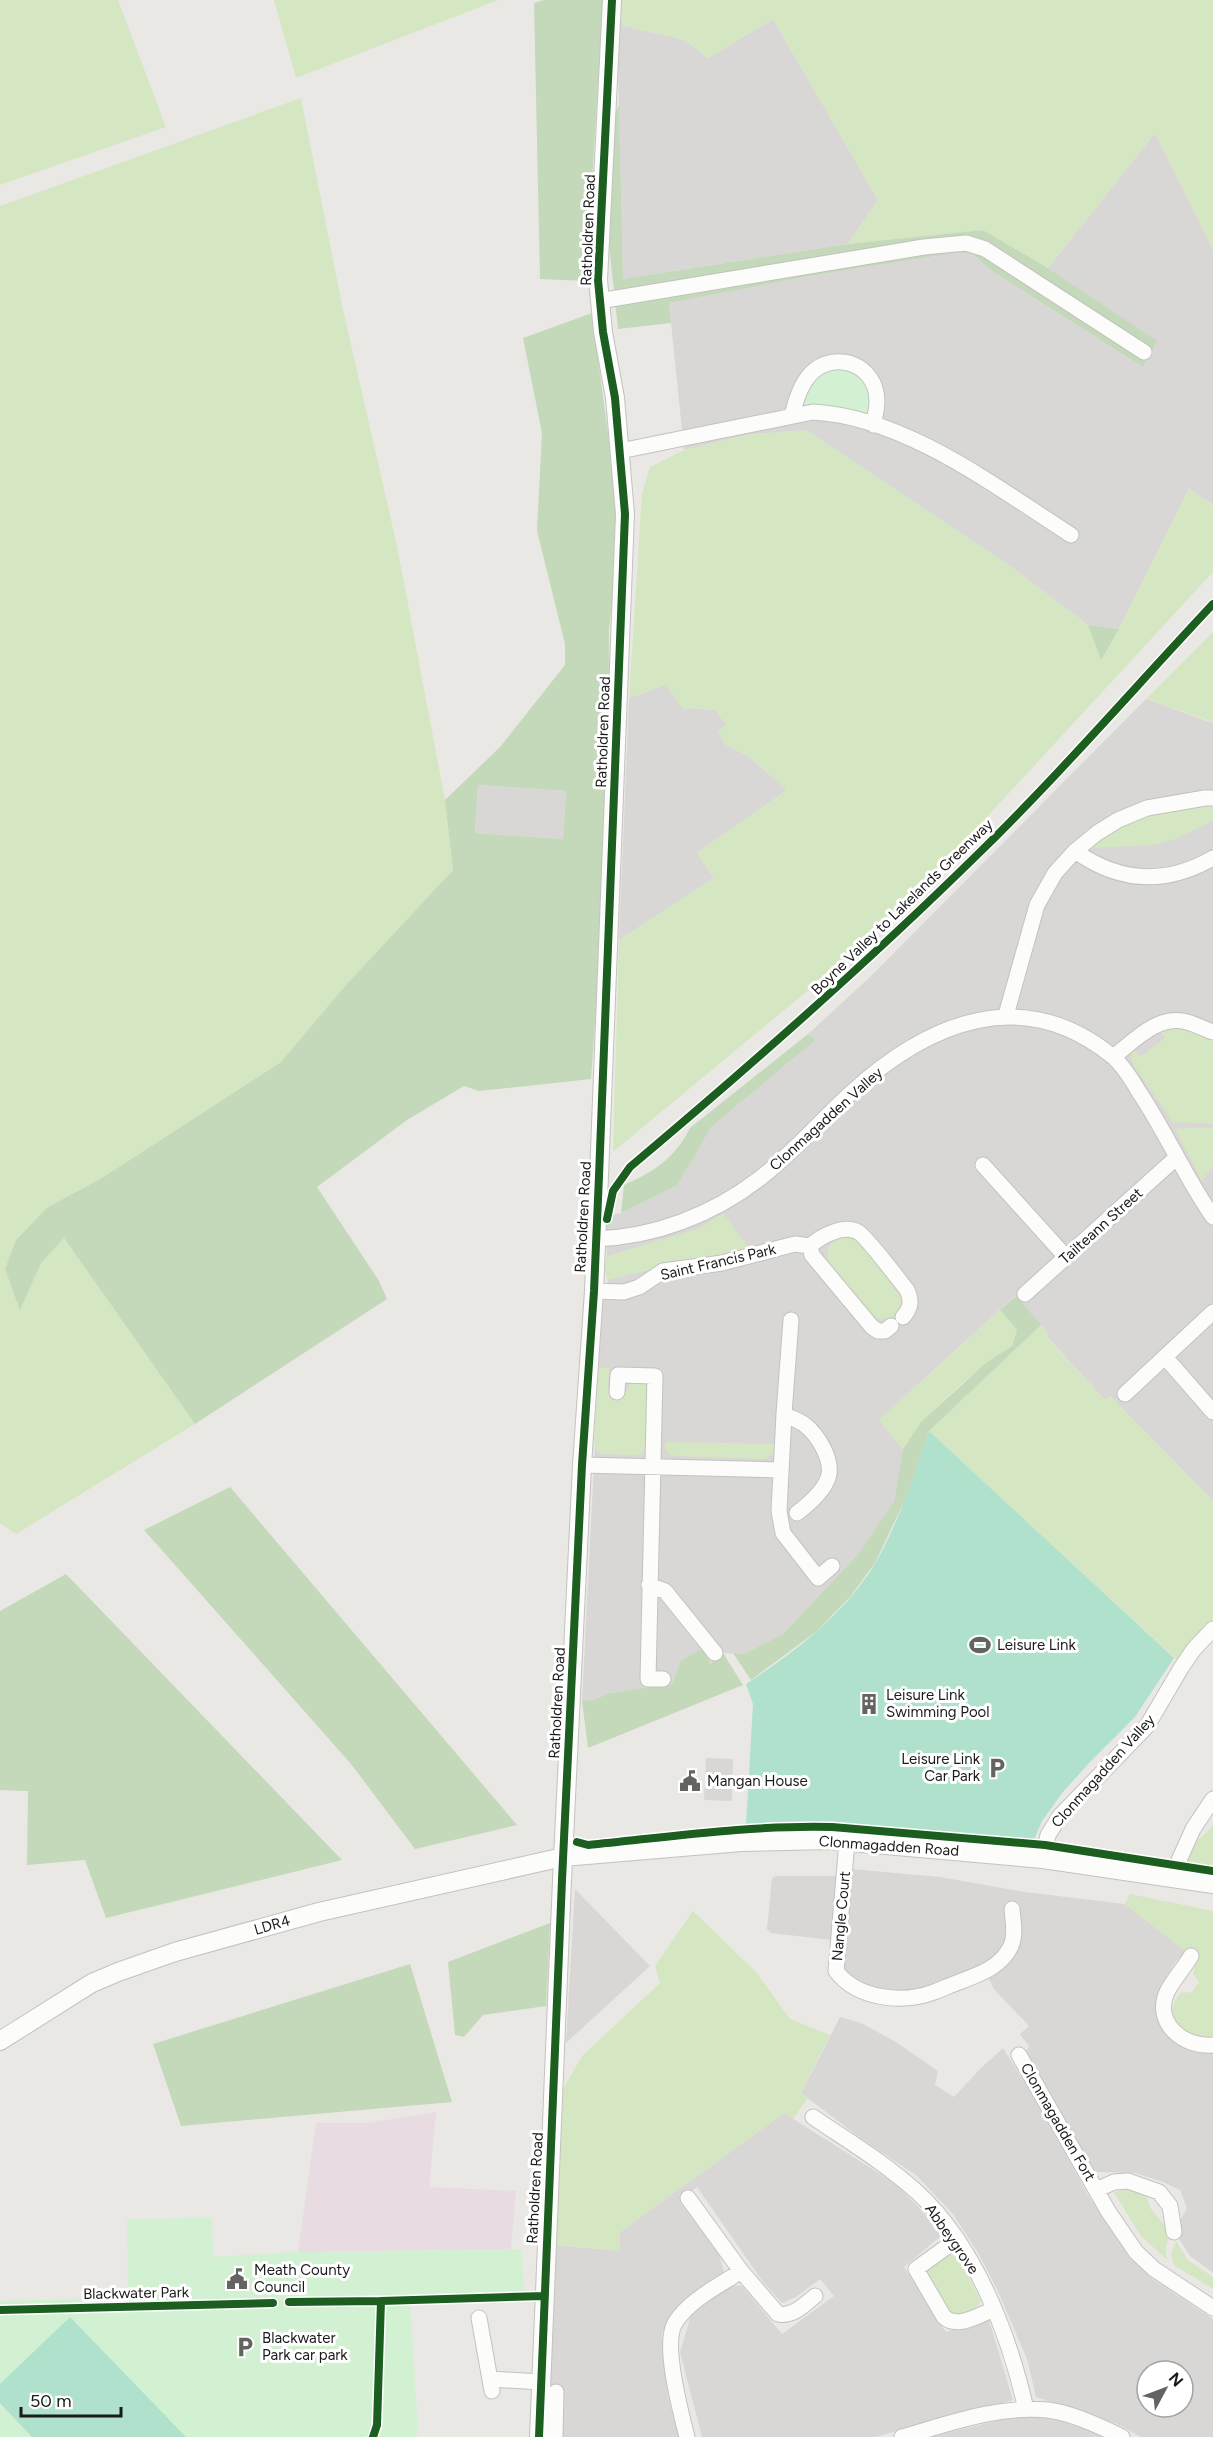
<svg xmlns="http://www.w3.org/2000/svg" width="1213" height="2437" font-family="Figtree,sans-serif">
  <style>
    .residential { fill: #d9d7d5; fill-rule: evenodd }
    .industrial { fill: #e8dce2 }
    .religious { fill: #d8d7d5 }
    .grass { fill: #d5e7c2 }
    .forest { fill: #c3d9b9; fill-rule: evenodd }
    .park { fill: #d1f1d2 }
    .pitch { fill: #afe1cd }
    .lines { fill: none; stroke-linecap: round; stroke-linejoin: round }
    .minor-casing { stroke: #c2c2c0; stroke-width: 17 }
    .tertiary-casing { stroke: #c2c2c0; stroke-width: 20 }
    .minor { stroke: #fcfcfb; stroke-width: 15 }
    .tertiary { stroke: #fcfcfb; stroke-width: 18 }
    .cycleway-casing { stroke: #fff; stroke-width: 11 }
    .cycleway { stroke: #1b5e20; stroke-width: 8 }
    .labels { text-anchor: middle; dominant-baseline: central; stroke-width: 6; stroke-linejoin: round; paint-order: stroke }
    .street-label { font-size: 15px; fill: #1b1b1b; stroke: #fff }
    .poi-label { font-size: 15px; fill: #1b1b1b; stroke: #fff; text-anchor: start }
  </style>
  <rect width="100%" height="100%" fill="#eae8e4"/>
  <path class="residential" d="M773,19L878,200L848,244L623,279L617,24L685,40L708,58Z
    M1155,133L1213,249V505L1189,489L1119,629L1088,625L1007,564L806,430L747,435L684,450L669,303L816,275L955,253L973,254L989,269L1143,367L1156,341L1048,268Z
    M665,685L689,708L716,710L726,725L725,744L748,756L787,790L697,853L714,878L619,940L629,698Z
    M1146,699L1213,723V1501L1110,1396L1105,1400L1046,1336L1048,1334L1015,1296L879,1420L903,1449L894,1501L859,1553L783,1634L744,1654L723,1653L710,1664L705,1647L681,1660L672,1684L609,1693L596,1699L582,1701L602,1305L608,1280L604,1267L607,1256L605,1216L621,1213L676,1186L694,1158L711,1127L814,1040L808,1034L869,978Z
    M478,785L566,791L563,839L475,833Z
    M851,1869L940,1877L1025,1892L1125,1904L1187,1952L1176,1961L1161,1986L1156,2007L1162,2026L1213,2051V2273L1190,2256L1174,2231L1187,2208L1180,2190L1163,2182L1135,2173L1095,2172L1030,2063L1026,2052L1029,2046L1020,2034L1029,2026L993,1988L989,1979L895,2004L873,2002L854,1995L842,1987Z
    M776,1876H837L831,1940L771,1933L767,1929L772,1878Z
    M575,1889L650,1966L566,2043Z
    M840,2017L861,2023L896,2042L938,2071L935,2085L954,2097L981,2068L1003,2048L1037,2102L1088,2195L1129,2257L1154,2280L1213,2319V2437H1141L1115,2423L1036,2397L1027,2359L998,2291L977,2251L953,2214L916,2175L863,2140L801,2093ZM1147,2371H1183V2407H1147Z
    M784,2113L896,2184L935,2224L942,2235L904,2267L946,2332L988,2317L1013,2400L875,2437H702L680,2352L691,2315L730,2285L742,2286L782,2334L834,2296L820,2279L796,2297L782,2303L763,2282L697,2187L679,2201L719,2254L724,2273L698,2291L670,2316L662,2333L663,2357L668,2397L679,2437H549L554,2245L620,2251V2232Z
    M1044,2414L1108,2437H930L1016,2416Z"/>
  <path class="industrial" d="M436,2112L429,2187L516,2191L511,2249L298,2252L316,2123H367Z"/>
  <path class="religious" d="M706,1758L733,1759L732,1801L704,1800Z"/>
  <path class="grass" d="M0,0H118L166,127L0,185Z
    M274,0H498L296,78Z
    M618,0H1213V249L1155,133L1048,268L983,230L848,244L878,200L773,19L708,58L685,40L617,24Z
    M301,98L342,305L397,546L445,800L453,870L345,986L281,1062L102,1178L48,1207L16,1297L20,1309L41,1262L64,1238L195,1424L16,1534L0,1523V206Z
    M806,430L1007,564L1088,625L1101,659L1119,629L1189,489L1213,505V572L926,883L806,992L613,1152L619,940L714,878L697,853L787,790L748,756L725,744L718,731L726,725L716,710L689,708L684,710L665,685L629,698L642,493L650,467L684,450L747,435Z
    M1213,632V722L1146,699Z
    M1213,804V821L1173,840L1153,845L1091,848C1122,813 1170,812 1213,804Z
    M1179,1027L1213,1038V1124L1173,1122L1134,1066L1129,1052L1134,1049L1140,1057L1165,1038L1159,1029Z
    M1194,1127L1213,1128V1165L1202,1181L1175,1129Z
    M723,1213L751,1251L639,1272L608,1280L604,1267L607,1256L700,1228Z
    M843,1236L854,1237L903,1291C903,1310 893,1324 873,1317L826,1261L829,1245Z
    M1000,1310L1017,1330L1012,1346C971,1373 931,1407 903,1449L879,1420Z
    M1041,1325L1049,1334L1046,1337L1105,1400L1110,1396L1213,1501V1622L1178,1661L929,1431Z
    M599,1368H609L608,1393H626L629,1384C638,1380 643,1382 649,1389L648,1448L640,1455L601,1454L596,1450L594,1440Z
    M665,1442L774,1444V1452L765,1459L675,1456L669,1454L664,1445Z
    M1213,1825V1868L1187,1863C1189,1842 1201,1840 1213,1825Z
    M1130,1894L1213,1911V2038C1187,2036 1158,2023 1180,1993L1192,1992L1199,1982L1193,1974L1196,1959L1125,1904Z
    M693,1911L757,1973L790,2019L830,2035L801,2092L808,2098L793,2119L784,2113L620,2232V2251L554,2245L563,2089L582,2056L660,1983L655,1966Z
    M1126,2189L1138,2191L1146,2196L1151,2209L1171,2233L1166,2247L1167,2260L1140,2235L1114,2192Z
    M1176,2241L1188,2260L1213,2277V2289L1174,2265L1171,2253Z
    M954,2250L981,2301C973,2313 965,2316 952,2316L925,2271Z"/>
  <path class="forest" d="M544,0H603L586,281L540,279L534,3Z
    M619,105L623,279L848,244L983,230L1048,268L1157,341L1143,367L989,269L973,254L955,253L816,275L669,303L671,323L618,329L609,245L611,122Z
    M592,313L615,487L618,549L609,630L608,836L591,1079L479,1091L464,1086L407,1120L317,1187L379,1281L387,1299L195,1424L64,1238L41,1263L20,1310L5,1269L16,1240L48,1207L102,1178L281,1062L345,986L453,870L445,800L500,747L565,665V644L537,531L542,433L523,338ZM478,785L566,791L563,839L475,833Z
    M1088,625L1119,629L1101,660Z
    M808,1034L815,1040L711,1127L694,1158L676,1186L621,1213L624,1185C654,1172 675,1158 690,1128Z
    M1016,1296L1041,1325L929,1431L909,1491L875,1563L850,1597L817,1631L751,1680L733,1653L744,1654L783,1634L859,1553L894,1501L903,1449L921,1422L986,1363L1012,1346L1017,1330L1000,1310Z
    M230,1487L517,1825L415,1849L351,1764L144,1530Z
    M66,1574L342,1860L106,1918L85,1860L27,1865L28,1791L0,1790V1611Z
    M705,1647L710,1664L723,1653L743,1685L588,1748L582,1701L596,1699L609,1693L672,1684L681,1660Z
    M550,1923L546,2006L483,2015L464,2037L455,2035L448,1962Z
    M410,1964L452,2102L181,2126L153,2044Z"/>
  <path class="park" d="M835,368C865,375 869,381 871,411L867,415L806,408C795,389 821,373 835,368Z
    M212,2218L213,2257L298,2252L522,2249L524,2297L410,2301L418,2433L416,2437H0V2301L128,2298L127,2219Z"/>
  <path class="pitch" d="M929,1431L1174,1658L1135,1717L1089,1763L1063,1792L1042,1821L1033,1842L838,1825L746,1826L753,1704L746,1684C795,1652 846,1613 876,1562C899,1521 914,1476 929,1431Z
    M70,2317L186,2437H32L0,2403V2384Z"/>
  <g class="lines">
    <defs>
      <path id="minor" d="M599,301L924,247L966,243L985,249L1144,352
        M792,416C795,403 799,388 808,377C826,353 865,358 875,388C879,400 876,413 873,425
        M620,451L813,412C905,417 996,487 1071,535
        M1075,851C1120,883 1166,885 1213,858
        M1006,1015L1037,905L1055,873L1075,851L1097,833L1118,820L1147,808L1205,798H1213
        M1113,1057C1134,1041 1158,1014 1187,1022C1195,1024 1204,1029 1213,1032
        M983,1165L1066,1257
        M595,1239C655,1237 712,1215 759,1179C793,1153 820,1121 852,1092C928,1023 1022,983 1112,1056C1123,1065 1132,1080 1139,1092C1166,1132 1185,1177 1213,1217
        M594,1291L624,1292L639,1287L663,1271L722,1263L795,1244L810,1246
        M1025,1294L1177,1157
        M791,1320L784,1414L779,1511L783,1533L818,1578L832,1566
        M891,1326L885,1331H878L872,1327L812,1255L810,1246C821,1236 844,1224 858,1232C866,1236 899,1280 907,1290C912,1301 911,1308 903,1317
        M1165,1357L1213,1412
        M617,1392L618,1375L655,1376L648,1679H663
        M1125,1394L1213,1312
        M784,1414C790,1418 799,1420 805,1425C818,1435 834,1461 828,1478C823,1492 809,1504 797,1513
        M582,1465L781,1470
        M649,1585L665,1591L715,1653
        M847,1841L836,1971C857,1999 902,2004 934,1992C942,1989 951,1985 959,1982C980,1974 1001,1967 1011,1946C1016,1935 1013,1921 1012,1909
        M1043,1859L1048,1835L1060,1816L1147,1726L1181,1668L1194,1649L1213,1629
        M1171,1878L1193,1829L1213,1799
        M1191,1956C1184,1968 1173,1980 1167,1992C1153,2023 1184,2048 1213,2045
        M1019,2055L1108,2211L1136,2252L1154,2269L1213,2308
        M813,2117C848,2141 885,2163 917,2192C975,2245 1009,2334 1026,2409
        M1096,2190L1114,2182L1128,2181L1159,2192L1170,2206L1174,2232
        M688,2198L741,2271L778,2314C793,2317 804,2305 815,2296
        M956,2240L916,2269L944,2317C958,2329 979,2315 994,2309
        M479,2318L492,2391
        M490,2379L542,2382
        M555,2437L556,2392
        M687,2437C681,2413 662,2344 675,2323C689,2300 719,2286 741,2271
        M902,2437C948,2424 999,2405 1048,2410C1072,2413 1100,2426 1122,2437"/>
      <path id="tertiary" d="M0,2041L92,1983L118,1972L175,1952L319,1912L563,1857L741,1842L829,1840L1043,1859L1213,1884
        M539,2437L562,1880L582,1465L594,1291L599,1176L625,514L615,398L603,332L598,280L612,0"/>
    </defs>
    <use href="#minor" class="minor-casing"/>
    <use href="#tertiary" class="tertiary-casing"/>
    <use href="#minor" class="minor"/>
    <use href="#tertiary" class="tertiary"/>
    <defs>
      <path id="cycleway" d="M607,1219L613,1191L630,1167C749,1067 866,964 977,855C1059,775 1135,687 1213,604
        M577,1842L588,1845C669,1837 750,1825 832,1827L1045,1845L1213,1871
        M289,2302L381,2301L544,2296
        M0,2310L273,2303
        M373,2437L377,2425L381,2301
        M539,2437L562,1880L582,1465L594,1291L599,1176L625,514L615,398L603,332L598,280L612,0"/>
    </defs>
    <use href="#cycleway" class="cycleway-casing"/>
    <use href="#cycleway" class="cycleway"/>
  </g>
  <defs>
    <symbol id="stadium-bare" viewBox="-9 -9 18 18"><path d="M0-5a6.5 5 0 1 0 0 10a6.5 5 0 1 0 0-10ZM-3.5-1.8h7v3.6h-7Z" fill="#636361" stroke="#fff" stroke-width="2.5" paint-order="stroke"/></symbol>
    <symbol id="building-bare" viewBox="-9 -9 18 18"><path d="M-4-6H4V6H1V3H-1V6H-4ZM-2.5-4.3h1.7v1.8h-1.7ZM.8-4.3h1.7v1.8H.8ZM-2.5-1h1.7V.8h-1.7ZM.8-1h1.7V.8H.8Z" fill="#636361" stroke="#fff" stroke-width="2.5" paint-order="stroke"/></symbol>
    <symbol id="parking-bare" viewBox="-9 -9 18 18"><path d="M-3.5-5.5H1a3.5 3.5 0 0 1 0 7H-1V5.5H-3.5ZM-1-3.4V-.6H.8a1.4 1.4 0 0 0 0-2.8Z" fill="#636361" stroke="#fff" stroke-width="2.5" paint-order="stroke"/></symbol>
    <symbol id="civic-bare" viewBox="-9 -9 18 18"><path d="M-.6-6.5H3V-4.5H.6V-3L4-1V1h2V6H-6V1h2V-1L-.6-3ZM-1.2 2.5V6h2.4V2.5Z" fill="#636361" stroke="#fff" stroke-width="2.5" paint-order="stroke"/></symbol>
  </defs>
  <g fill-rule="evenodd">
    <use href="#stadium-bare" x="965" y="1630" width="30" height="30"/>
    <use href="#building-bare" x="854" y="1689" width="30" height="30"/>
    <use href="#parking-bare" x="982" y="1753" width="30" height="30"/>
    <use href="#civic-bare" x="675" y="1766" width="30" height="30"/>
    <use href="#civic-bare" x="222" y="2264" width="30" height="30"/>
    <use href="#parking-bare" x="230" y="2332" width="30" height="30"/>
  </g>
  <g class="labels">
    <g class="street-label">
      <text transform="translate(588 230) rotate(-88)">Ratholdren Road</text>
      <text transform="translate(603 732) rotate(-88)">Ratholdren Road</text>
      <text transform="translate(902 907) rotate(-44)">Boyne Valley to Lakelands Greenway</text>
      <text transform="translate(826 1119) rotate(-42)">Clonmagadden Valley</text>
      <text transform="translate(583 1217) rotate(-87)">Ratholdren Road</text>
      <text transform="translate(1101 1226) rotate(-42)">Tailteann Street</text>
      <text transform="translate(718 1262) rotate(-13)">Saint Francis Park</text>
      <text transform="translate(557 1703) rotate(-87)">Ratholdren Road</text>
      <text transform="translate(1103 1771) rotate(-48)">Clonmagadden Valley</text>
      <text transform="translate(889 1846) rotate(4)">Clonmagadden Road</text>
      <text transform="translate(841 1916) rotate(-85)">Nangle Court</text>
      <text transform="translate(272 1925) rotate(-16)">LDR4</text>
      <text transform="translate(1058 2122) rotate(60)">Clonmagadden Fort</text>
      <text transform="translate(535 2188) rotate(-87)">Ratholdren Road</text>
      <text transform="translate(952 2239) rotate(55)">Abbeygrove</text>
      <text transform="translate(136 2293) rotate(-1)">Blackwater Park</text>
    </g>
    <g class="poi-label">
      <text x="997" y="1645">Leisure Link</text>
      <text x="886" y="1695">Leisure Link<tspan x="886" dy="17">Swimming Pool</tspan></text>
      <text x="980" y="1759" text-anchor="end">Leisure Link<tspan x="980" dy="17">Car Park</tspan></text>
      <text x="707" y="1781">Mangan House</text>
      <text x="254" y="2270">Meath County<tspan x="254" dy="17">Council</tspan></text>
      <text x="262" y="2338">Blackwater<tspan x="262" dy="17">Park car park</tspan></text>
    </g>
  </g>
  <g transform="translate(1165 2389) rotate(49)"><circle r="28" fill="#ffffff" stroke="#a4a4a4" stroke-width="1.5"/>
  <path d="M0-4.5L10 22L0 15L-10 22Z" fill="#636361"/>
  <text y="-9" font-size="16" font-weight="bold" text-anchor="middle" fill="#1b1b1b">N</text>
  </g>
  <path d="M21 2407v9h100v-9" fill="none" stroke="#1b1b1b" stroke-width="3"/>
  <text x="30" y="2407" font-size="18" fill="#1b1b1b" stroke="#ffffff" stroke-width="4.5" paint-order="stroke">50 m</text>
</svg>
